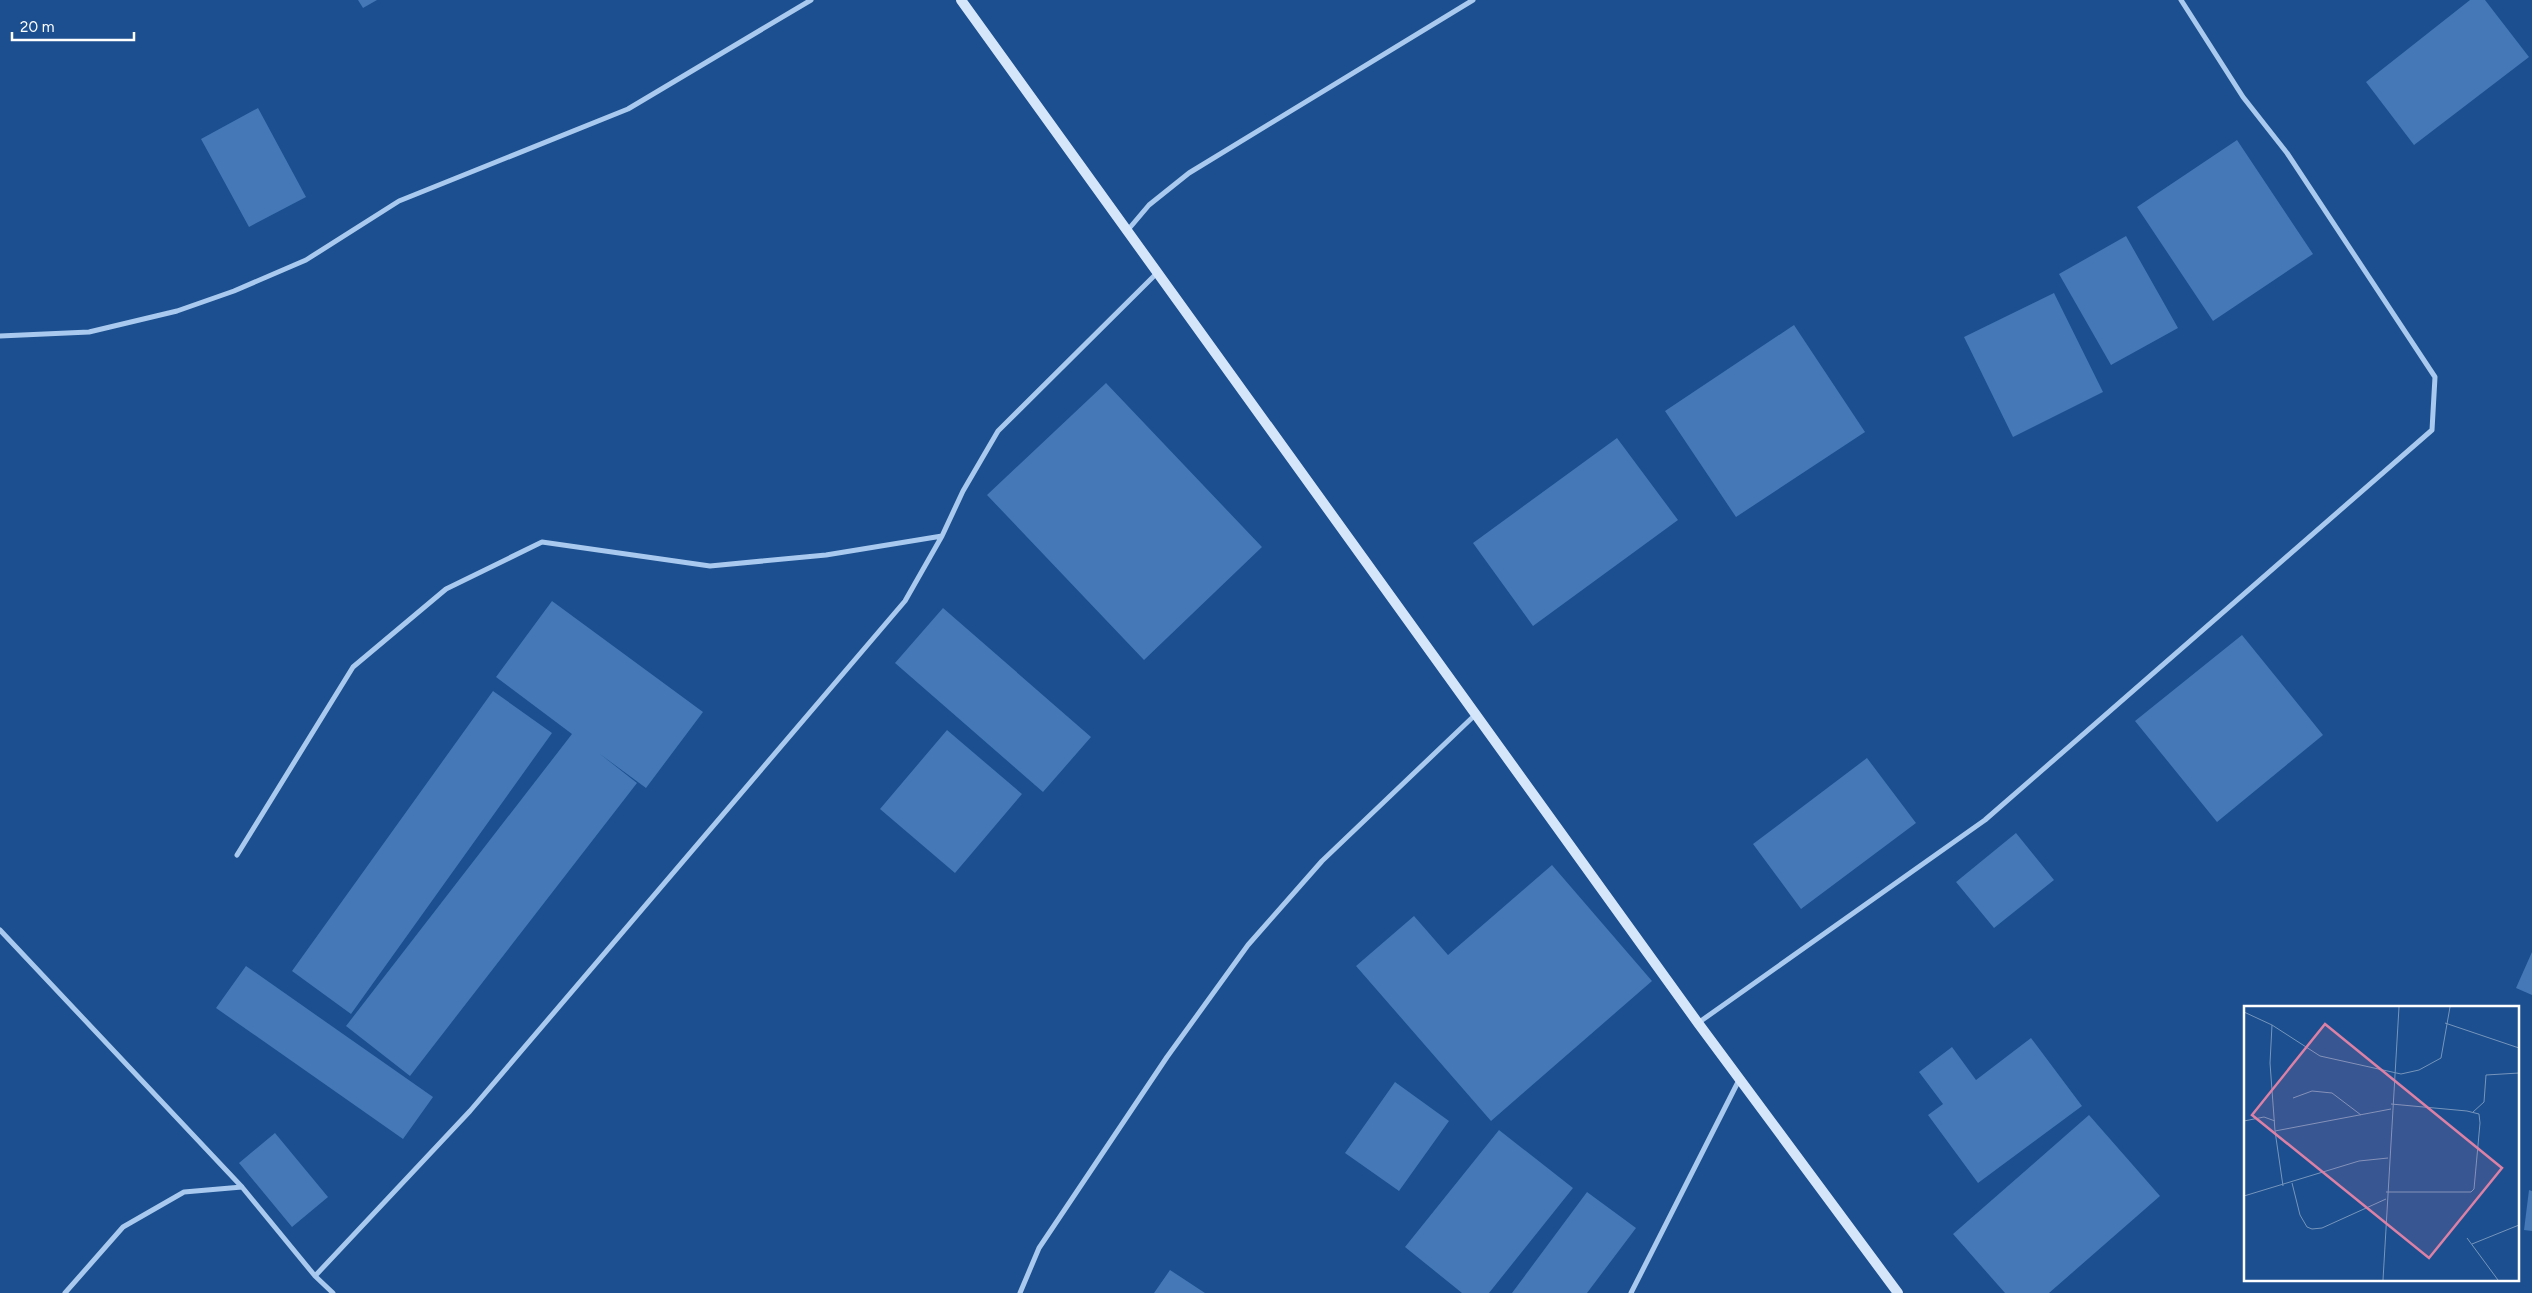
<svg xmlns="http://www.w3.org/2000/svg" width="2532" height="1293" font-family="Figtree,sans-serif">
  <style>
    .building { fill: #4478b7 }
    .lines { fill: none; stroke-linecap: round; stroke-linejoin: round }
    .street { stroke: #a9c9ee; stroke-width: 5 }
    .secondary { stroke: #d6e6fa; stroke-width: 10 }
    .inset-road { fill: none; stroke: #7695bc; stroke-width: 1 }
    .view { fill: #dd80a5; fill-opacity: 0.15; stroke: #dd80a5; stroke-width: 2.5 }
    .inset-edge { fill: none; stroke: #fff; stroke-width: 2.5 }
  </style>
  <rect width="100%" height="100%" fill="#1b4f8f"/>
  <path class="building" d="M358,0H377L363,8Z
    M2470,0H2485L2529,57L2414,145L2366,82Z
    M258,108L306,197L249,227L201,139Z
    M2237,140L2313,254L2213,321L2137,207Z
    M2126,236L2178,328L2111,365L2059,274Z
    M2054,293L2103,392L2013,437L1964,337Z
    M1794,325L1865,432L1736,517L1665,411Z
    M1106,383L1262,547L1144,660L987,495Z
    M1617,438L1678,520L1533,626L1473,543Z
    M552,601L703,712L646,788L600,754L637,783L410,1076L346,1026L572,734L496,677Z
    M943,608L1091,737L1043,792L895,663Z
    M2242,635L2323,735L2217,822L2135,721Z
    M493,691L552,733L351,1014L292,971Z
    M947,730L1022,794L955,873L880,809Z
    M1867,758L1916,823L1801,909L1753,844Z
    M2016,833L2054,880L1994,928L1956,882Z
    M1552,865L1652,981L1491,1121L1356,966L1414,916L1448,955Z
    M2532,952V995L2516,988Z
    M246,966L433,1097L403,1139L216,1008Z
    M2031,1038L2082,1106L1978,1183L1928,1115L1943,1104L1919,1072L1952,1047L1976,1080Z
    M1395,1082L1449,1121L1399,1191L1345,1153Z
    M2089,1115L2160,1196L2049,1293H2005L1953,1234Z
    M1499,1130L1573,1188L1489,1293H1462L1405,1247Z
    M275,1133L328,1197L292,1227L239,1163Z
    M2529,1190L2532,1191V1231L2524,1230Z
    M1587,1192L1636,1228L1587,1293H1512Z
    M1170,1270L1205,1293H1154Z"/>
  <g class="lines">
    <path class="street" d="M1127,231L1149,205L1189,173L1473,0
      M0,336L89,332L177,311L234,291L306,260L399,201L628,109L811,0
      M237,855L353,667L446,589L542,542L710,566L826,555L942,536
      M0,930L242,1187L315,1276L333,1293
      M1698,1023L1985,820L2432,430L2435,377L2287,153L2243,97L2181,0
      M315,1276L470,1111L905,601L942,536L963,491L998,431L1158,272
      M65,1293L123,1227L184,1192L242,1187
      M1020,1293L1039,1248L1167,1057L1248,945L1322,861L1476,714
      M1631,1293L1739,1080"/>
    <path class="secondary" d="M961,0L1698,1023L1898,1293"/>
  </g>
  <g transform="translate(2244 1006)">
    <rect width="275" height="275" fill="#1b4f8f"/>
    <path class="inset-road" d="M0,6L28,19L76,50L157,68L175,64L197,52L206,1M201,17L275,42M28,19L26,57L31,125L39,180M49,92L68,85L88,87L117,109M229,106L240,96L242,69L275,67M0,115L20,111L31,115M31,125L147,103M48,177L56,209L63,221L68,223L78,222L142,193M142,186H227L230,183L236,117L235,108L223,105L147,98M0,190L115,155L144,152M223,232L254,274M228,238L275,219M139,274L155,1"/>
    <path class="view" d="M81,18L258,162L185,252L8,109Z"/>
    <rect width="275" height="275" class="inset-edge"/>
  </g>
  <path d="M12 32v8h122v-8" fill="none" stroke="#ffffff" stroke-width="2.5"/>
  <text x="20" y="32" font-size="15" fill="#ffffff" stroke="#1b4f8f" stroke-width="4" paint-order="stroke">20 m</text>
</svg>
